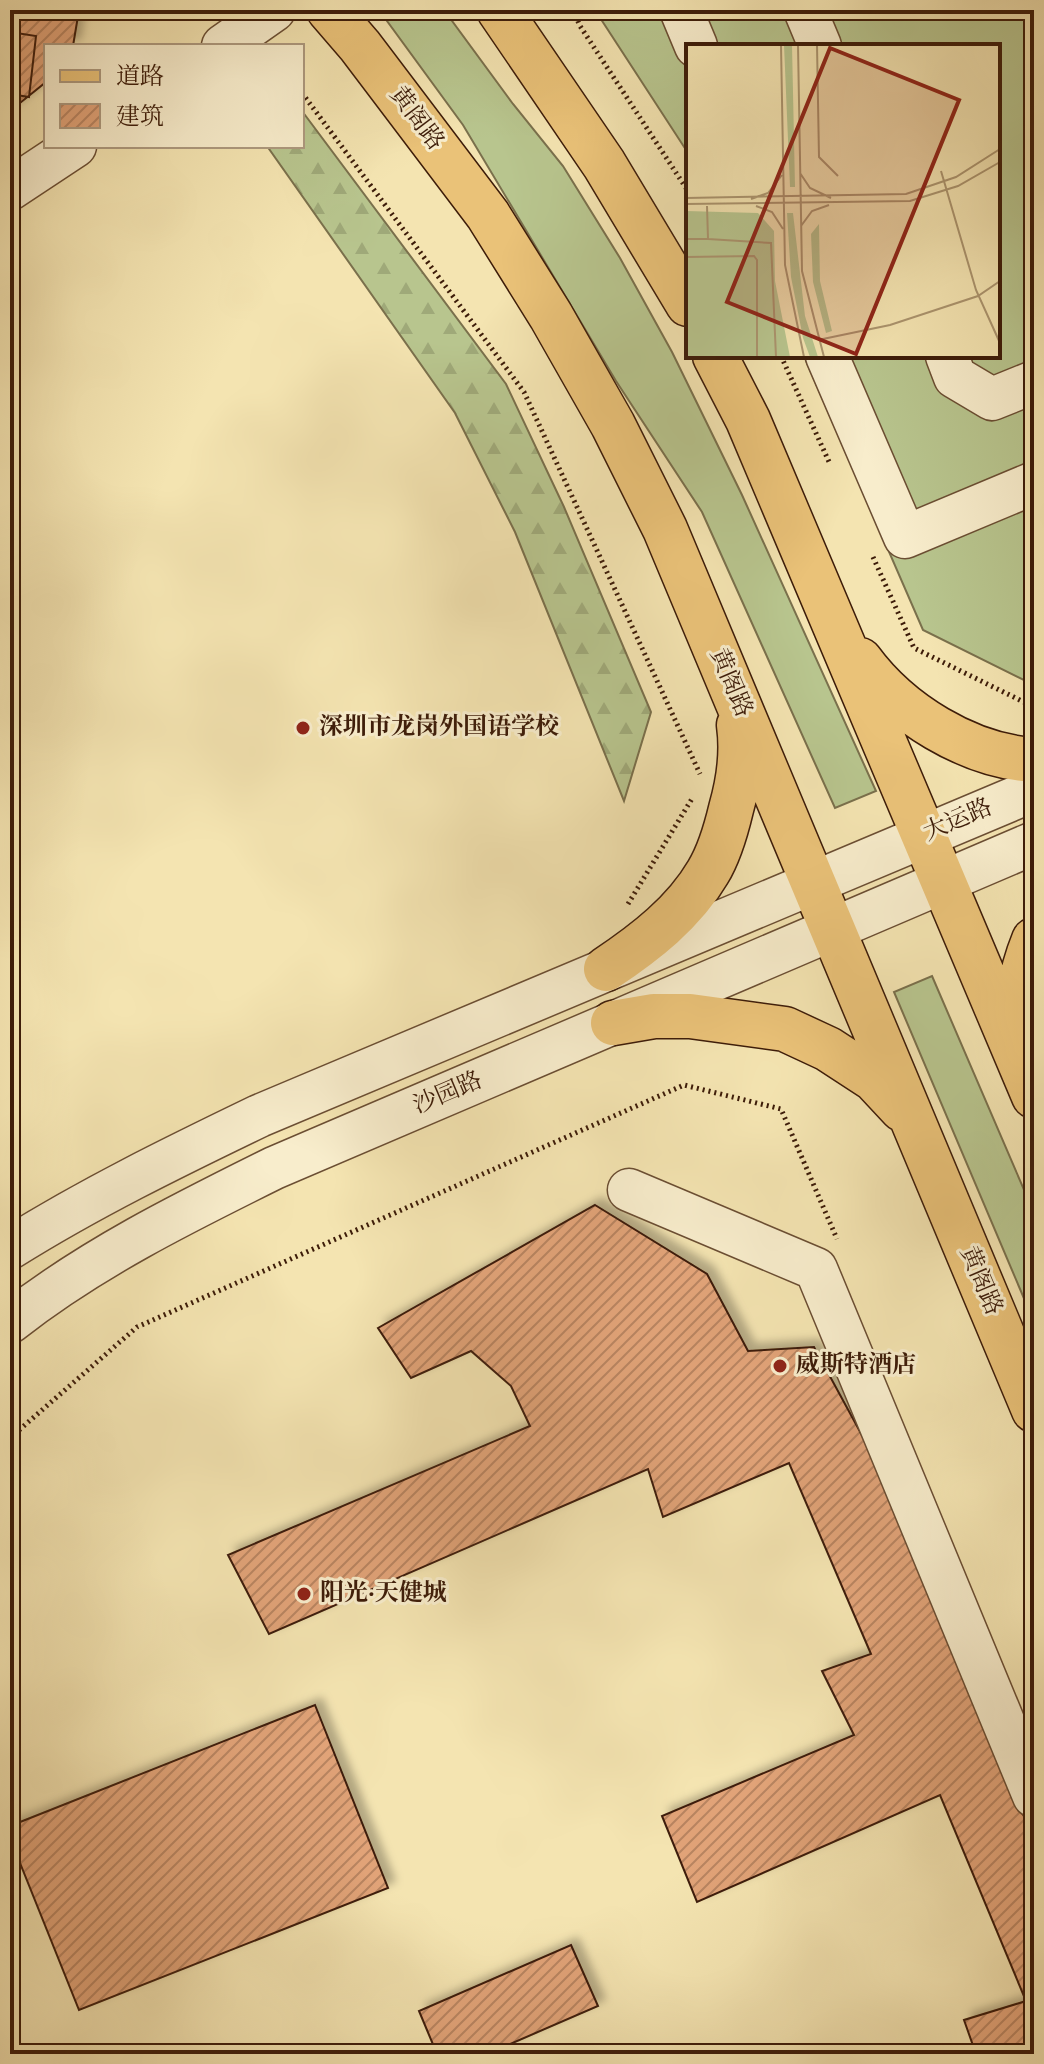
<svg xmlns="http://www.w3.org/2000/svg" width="1044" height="2064" font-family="Vollkorn,'Noto Serif SC',serif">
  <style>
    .forest { fill: url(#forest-firs); stroke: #7a704c; stroke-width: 2 }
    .garden { fill: #b8c58e; stroke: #7a704c; stroke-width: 2 }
    .building { fill: url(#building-hatch); stroke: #3d1c09; stroke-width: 2; filter: url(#shadow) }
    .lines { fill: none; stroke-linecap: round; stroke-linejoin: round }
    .minor-casing { stroke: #6b4e33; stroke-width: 45 }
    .major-casing { stroke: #3d1c09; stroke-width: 47 }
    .path { stroke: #3d1c09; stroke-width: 5; stroke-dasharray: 2 4; stroke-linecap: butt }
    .minor { stroke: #f8edcc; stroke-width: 42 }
    .major { stroke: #eac278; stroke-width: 44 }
    .poi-dot { fill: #8f2418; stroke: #f8edcc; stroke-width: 3 }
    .labels { text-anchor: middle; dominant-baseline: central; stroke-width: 6; stroke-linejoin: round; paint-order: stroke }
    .street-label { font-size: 24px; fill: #3d1c09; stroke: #f8edcc }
    .poi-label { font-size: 24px; font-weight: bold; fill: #3d1c09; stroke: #f8edcc; text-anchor: start }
    .inset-road { fill: none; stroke: #ab946e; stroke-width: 2 }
    .view { fill: #8f2418; fill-opacity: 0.15; stroke: #8f2418; stroke-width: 4 }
    .inset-edge { fill: none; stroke: #3d1c09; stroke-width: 4 }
  </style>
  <defs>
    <pattern id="forest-firs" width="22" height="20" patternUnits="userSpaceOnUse" patternTransform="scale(2)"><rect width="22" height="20" fill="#b8c58e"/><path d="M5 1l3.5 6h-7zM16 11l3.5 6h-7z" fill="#9fa979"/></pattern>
    <pattern id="building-hatch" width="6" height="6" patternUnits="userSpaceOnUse" patternTransform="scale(2)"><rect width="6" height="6" fill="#e1a378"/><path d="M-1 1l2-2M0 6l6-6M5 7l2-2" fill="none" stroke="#b88461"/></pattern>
    <filter id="shadow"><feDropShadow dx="7" dy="-7" stdDeviation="4" flood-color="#0004"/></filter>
  </defs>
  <rect width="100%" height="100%" fill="#f4e4b1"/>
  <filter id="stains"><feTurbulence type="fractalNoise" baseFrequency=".0025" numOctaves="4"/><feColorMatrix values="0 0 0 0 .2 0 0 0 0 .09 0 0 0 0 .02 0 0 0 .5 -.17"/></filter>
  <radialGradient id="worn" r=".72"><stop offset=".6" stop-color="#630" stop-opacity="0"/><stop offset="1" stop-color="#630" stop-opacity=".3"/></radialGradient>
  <path class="forest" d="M302,111L506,384L564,507L651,712L624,801L515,532L455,413L267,146H302Z"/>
  <path class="garden" d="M379,10H444L513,104L563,166L620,258L672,352L742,495L876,791L835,808L702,512L616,381L463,125Z
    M595,10H1034V685L923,630L804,356H998V46H688V153Z
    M932,976L1034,1213V1322L894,992Z"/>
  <path class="building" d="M10,10H79L73,46H46V82L10,111Z
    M10,32L36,36L29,97L10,94Z
    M595,1205L707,1274L748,1351L814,1347L864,1439L1034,1840V2054H976L964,2020L1026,2001L940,1795L697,1902L662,1816L854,1735L822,1671L871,1654L789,1463L663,1517L648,1469L269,1634L228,1555L530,1426L511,1386L471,1351L411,1378L378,1328Z
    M315,1705L388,1888L79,2010L10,1838V1826Z
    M571,1945L598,2006L487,2054H437L419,2011Z"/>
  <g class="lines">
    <defs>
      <path id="minor" d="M681,10L696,46
        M805,10L820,46
        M223,46L274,10
        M10,189L75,146
        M827,356L905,537L1034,483
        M947,356L955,377L992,399L1034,382
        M629,1190L816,1269L1034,1796
        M10,1248C90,1198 174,1157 259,1116L1034,790
        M10,1322C90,1259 183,1213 274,1168L1034,843"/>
      <path id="major" d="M329,10L360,46L488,215L551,316L613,425L665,529L1034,1410
        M499,10L604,164L688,304
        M715,356L748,420L1034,1096
        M860,660C899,713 968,756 1034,760
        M606,969C645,943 684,913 708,872C719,854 726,830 731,809C739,781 743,754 739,725
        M613,1023L654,1016H690L785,1029L828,1049L874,1079L902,1109
        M1018,1045C1016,1006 1019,977 1034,940"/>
    </defs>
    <use href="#minor" class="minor-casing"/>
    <use href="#major" class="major-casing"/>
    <path class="path" d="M573,10L580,26L688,191
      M302,93L524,392L700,774
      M781,356L830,464
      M873,557L914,648L1034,707
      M628,904L693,797
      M10,1438L137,1327L684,1085L781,1109L837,1239"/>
    <use href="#minor" class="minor"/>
    <use href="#major" class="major"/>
  </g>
  <g class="poi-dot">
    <circle cx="303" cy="728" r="8"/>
    <circle cx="780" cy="1366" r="8"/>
    <circle cx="304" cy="1594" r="8"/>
  </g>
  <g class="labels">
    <g class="street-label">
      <text transform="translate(416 119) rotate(53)">黄阁路</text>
      <text transform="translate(730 683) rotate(67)">黄阁路</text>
      <text transform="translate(958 821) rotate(-23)">大运路</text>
      <text transform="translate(448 1094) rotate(-23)">沙园路</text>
      <text transform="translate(980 1281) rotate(67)">黄阁路</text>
    </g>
    <g class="poi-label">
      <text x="319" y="728">深圳市龙岗外国语学校</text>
      <text x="796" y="1366">威斯特酒店</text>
      <text x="320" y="1594">阳光·天健城</text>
    </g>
  </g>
  <g transform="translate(686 44)">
    <rect width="314" height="314" fill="#f4e4b1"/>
    <path d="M133,180L134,237L146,287L140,289L127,238L125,190Z" fill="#b8c58e"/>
    <path d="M98,1H106L109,143H104ZM0,167L72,169L88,187L89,237L104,313H0ZM101,169H107L119,272L132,313H124L117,294L105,233Z" fill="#b8c58e"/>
    <path class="inset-road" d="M95,1L99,221L118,313M112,1L116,227L138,313M131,1L133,113L152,132M255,127L290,246L314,299M114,129L124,144L145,154M0,154L220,150L270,133L314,105M65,155L82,149L96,131M0,160L224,157L272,142L314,118M70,162L86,168L97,185M115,182L126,167L143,161M0,195H22L21,162M22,195L85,199L90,313M0,213L68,212L71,216V313M132,296L204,281L292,252L314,237"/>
    <path class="view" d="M144,4L273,56L170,310L41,258Z"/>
    <rect width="314" height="314" class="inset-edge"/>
  </g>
  <rect width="1044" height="2064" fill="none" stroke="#f4e4b1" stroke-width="40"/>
  <rect x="12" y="12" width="1020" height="2040" fill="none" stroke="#3d1c09" stroke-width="4"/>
  <rect x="20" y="20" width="1004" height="2024" fill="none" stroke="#3d1c09" stroke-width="2"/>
  <rect x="44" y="44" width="260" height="104" fill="#f8edcc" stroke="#ad997e" stroke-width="2"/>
  <rect x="60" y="70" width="40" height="12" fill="#eac278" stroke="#ad997e" stroke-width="2"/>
  <text x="116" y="84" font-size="24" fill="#3d1c09">道路</text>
  <rect x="60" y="104" width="40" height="24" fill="url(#building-hatch)" stroke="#ad997e" stroke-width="2"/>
  <text x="116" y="124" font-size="24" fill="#3d1c09">建筑</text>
  <rect width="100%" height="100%" filter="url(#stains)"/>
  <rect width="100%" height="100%" fill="url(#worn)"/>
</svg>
